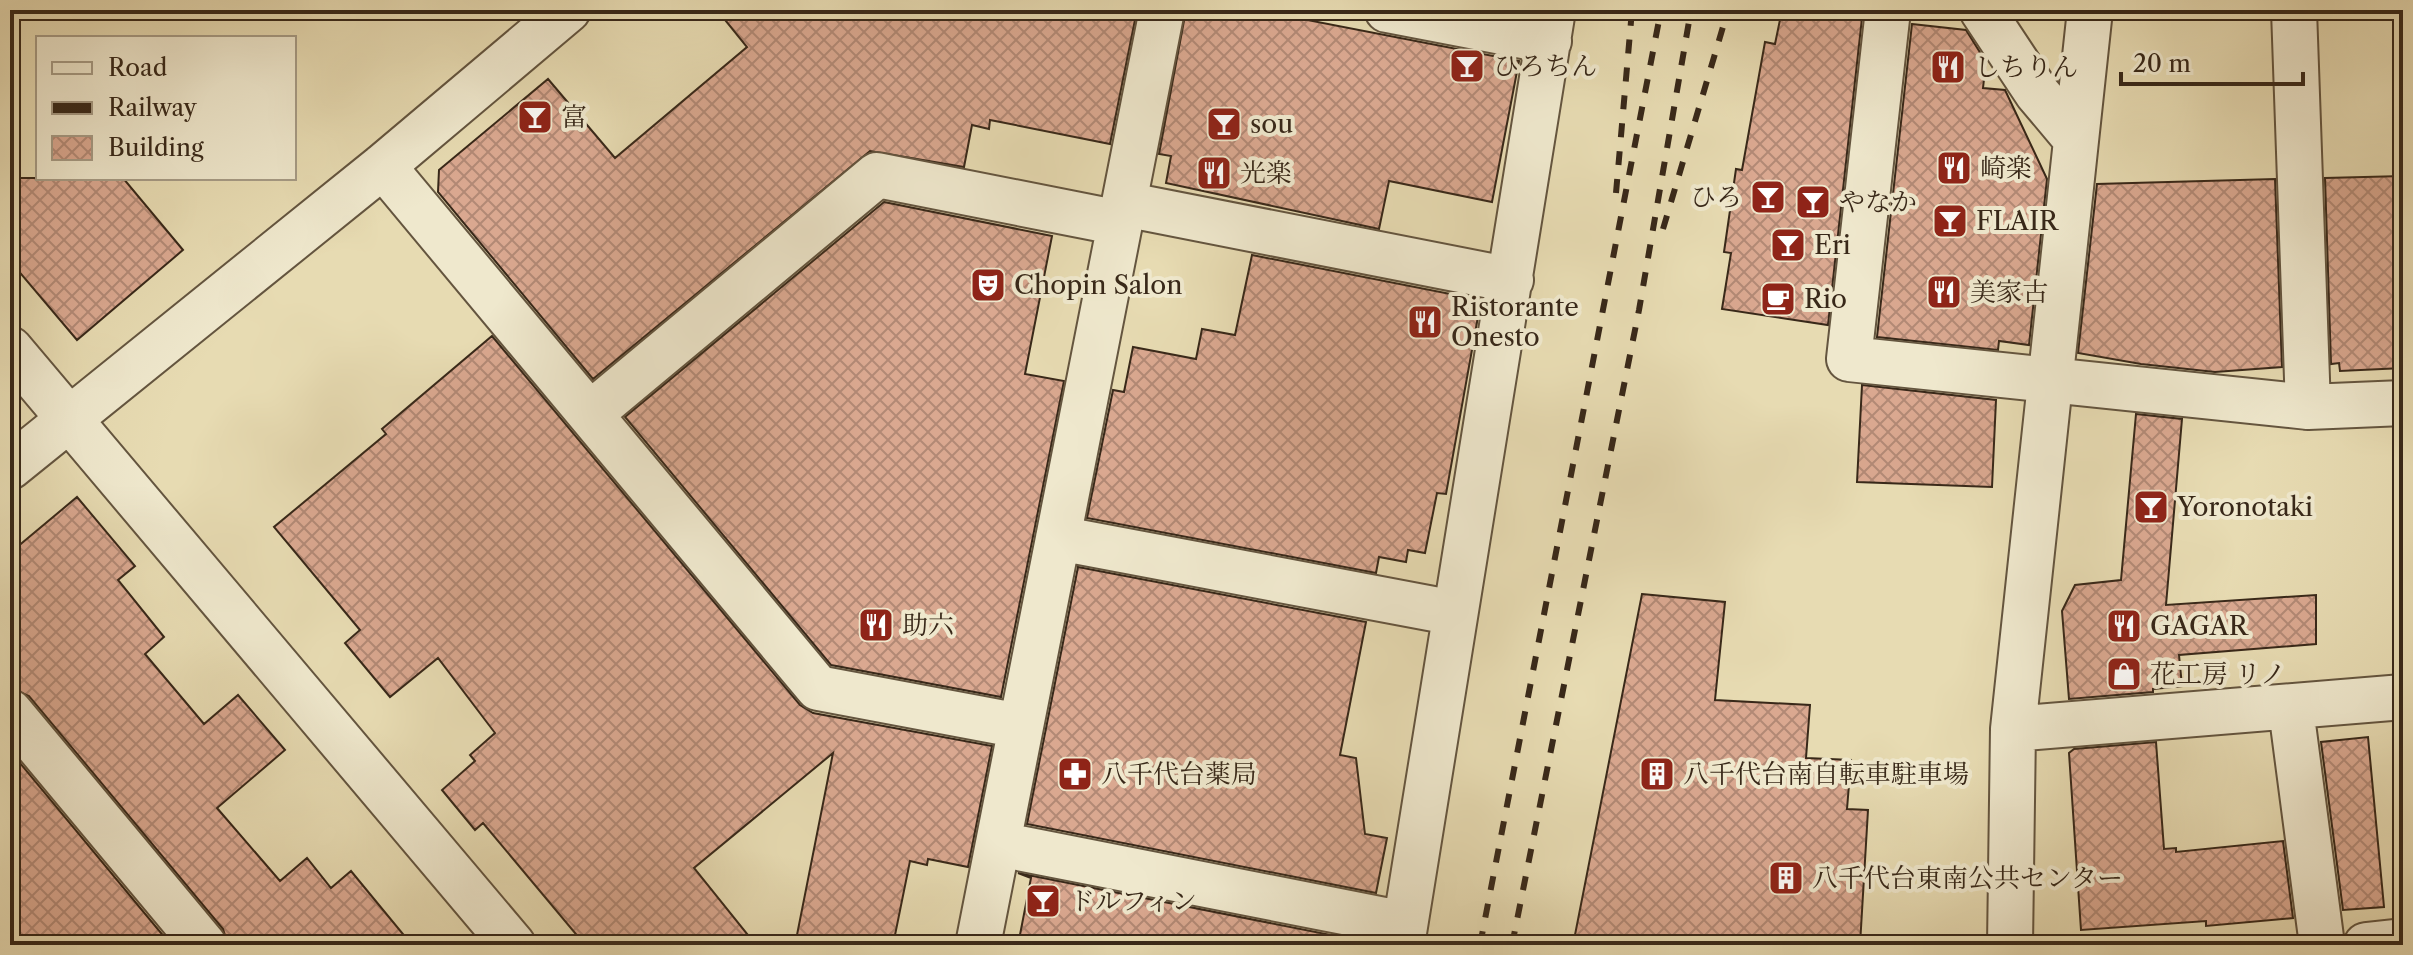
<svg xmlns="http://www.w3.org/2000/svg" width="2413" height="955" font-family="'Libre Caslon Text','Noto Serif JP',serif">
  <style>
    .building { fill: url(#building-cross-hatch); stroke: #382819; stroke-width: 2 }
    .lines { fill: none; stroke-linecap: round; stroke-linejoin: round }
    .minor-casing { stroke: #64553f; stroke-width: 48 }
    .minor { stroke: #efe8cd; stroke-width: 44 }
    .rail { stroke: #382819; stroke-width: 6; stroke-dasharray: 14 14; stroke-linecap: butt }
    .labels { text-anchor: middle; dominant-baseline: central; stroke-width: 8; stroke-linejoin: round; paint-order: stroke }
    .poi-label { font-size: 26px; fill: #382819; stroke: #efe8cd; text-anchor: start }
  </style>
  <defs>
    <pattern id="building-cross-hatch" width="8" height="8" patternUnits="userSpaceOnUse" patternTransform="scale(2)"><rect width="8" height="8" fill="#daa890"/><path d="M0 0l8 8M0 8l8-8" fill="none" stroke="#b28975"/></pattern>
  </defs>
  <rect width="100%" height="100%" fill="#e7dbb2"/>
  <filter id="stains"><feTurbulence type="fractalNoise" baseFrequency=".0025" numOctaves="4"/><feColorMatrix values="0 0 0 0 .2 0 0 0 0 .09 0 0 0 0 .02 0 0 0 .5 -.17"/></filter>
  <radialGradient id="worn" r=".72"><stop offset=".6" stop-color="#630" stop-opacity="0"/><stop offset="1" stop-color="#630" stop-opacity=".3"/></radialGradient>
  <path class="building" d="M717,10H1137L1110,144L990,120L989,129L972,125L964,167L870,151L593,379L438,192L439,170L548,79L615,158L747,47Z
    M1186,10H1256L1519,61L1492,202L1389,181L1379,229L1166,183L1171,156L1159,154Z
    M1782,10H1859L1858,18H1862L1828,325L1722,309L1731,253L1724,252L1736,169L1742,170L1765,42L1775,44Z
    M1912,24L1966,30L1986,62L1983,88L2005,90L2047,179L2029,345L1999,341L1998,350L1877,337Z
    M2403,176V368L2340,371L2339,363L2331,364L2325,178Z
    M10,178H123L183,250L77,340L10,261Z
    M2275,179L2282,367L2215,372L2141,364L2078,353L2097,184Z
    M884,202L1052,236L1025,374L1064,381L1001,697L831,665L625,417Z
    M1252,255L1481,300L1446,494L1437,493L1425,553L1408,550L1406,562L1379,557L1376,573L1087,518L1113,390L1124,392L1133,347L1196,359L1202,329L1235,335Z
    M492,336L800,705L813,713L992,746L968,867L928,859L927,865L910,861L893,945H795L833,753L694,868L756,945H585L483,823L475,830L442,790L475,761L470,755L495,733L438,658L390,697L345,643L360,630L274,527L386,434L382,429Z
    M1862,385L1996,400L1992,487L1857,482Z
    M2136,414L2182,419L2166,605L2316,595V644L2179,655L2182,686L2153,689V692L2069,699L2062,611L2075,585L2121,580Z
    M77,497L135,566L118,580L164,637L145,654L204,724L238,695L285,750L217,808L280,881L307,858L331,888L351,871L412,945H228L223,929L29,696L10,688V553Z
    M1078,567L1366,622L1340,755L1356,758L1365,834L1387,838L1376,893L1027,824Z
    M1642,594L1725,602L1715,700L1810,705L1806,758L1851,760L1847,809L1868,810L1860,945H1573Z
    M2368,737L2384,907L2343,910L2321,742Z
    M2156,742L2164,849L2176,848V852L2283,841L2293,918L2206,926V921L2081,930L2069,753L2074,749Z
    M10,751L171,945H10Z
    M1018,873L1366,942L1365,945H1018L1031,878Z"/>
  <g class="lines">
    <defs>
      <path id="minor" d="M1387,10L1549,41
        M1888,10L1849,359L2308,407L2403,403
        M1982,10L2037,93L2074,137
        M2294,10L2308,407
        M383,166L818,688L1020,726
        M1124,204L1511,280
        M10,349L513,945
        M590,414L877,175L1120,223
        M10,467L383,166L568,10
        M1058,538L1455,613
        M2291,709L2322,945
        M10,712L204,945
        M2013,729L2403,697
        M998,844L1405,924
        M978,945L1162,10
        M1402,945L1553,10
        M2010,945L2013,729L2090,10
        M2366,945L2403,941"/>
    </defs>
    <use href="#minor" class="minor-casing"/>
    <use href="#minor" class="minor"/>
    <path class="rail" d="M1616,193L1632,10
      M1663,229L1728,10
      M1480,945L1661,10
      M1512,945L1639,310L1691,10"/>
  </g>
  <defs>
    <symbol id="bar-square" viewBox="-11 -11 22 22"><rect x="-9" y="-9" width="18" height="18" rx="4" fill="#8f2418" stroke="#efe8cd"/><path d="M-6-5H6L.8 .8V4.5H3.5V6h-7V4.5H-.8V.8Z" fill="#fff"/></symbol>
    <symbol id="restaurant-square" viewBox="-11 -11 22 22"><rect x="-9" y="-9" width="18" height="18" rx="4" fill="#8f2418" stroke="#efe8cd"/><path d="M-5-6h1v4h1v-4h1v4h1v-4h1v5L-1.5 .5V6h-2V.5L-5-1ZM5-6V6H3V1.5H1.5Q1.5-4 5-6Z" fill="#fff"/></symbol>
    <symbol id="theatre-square" viewBox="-11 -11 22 22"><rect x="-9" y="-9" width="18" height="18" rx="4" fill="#8f2418" stroke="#efe8cd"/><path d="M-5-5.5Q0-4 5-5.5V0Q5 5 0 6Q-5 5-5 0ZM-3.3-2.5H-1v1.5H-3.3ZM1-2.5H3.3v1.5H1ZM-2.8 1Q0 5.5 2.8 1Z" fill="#fff"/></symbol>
    <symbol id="cafe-square" viewBox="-11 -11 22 22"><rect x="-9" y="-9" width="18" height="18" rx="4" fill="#8f2418" stroke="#efe8cd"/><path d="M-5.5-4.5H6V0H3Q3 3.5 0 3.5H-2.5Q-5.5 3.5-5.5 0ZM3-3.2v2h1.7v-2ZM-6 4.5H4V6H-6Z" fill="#fff"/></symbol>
    <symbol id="shop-square" viewBox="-11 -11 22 22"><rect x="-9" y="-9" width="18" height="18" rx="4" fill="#8f2418" stroke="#efe8cd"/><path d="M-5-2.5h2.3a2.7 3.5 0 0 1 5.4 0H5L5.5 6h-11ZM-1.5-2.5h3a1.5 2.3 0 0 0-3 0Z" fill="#fff"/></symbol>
    <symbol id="pharmacy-square" viewBox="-11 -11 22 22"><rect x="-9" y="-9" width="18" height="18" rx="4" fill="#8f2418" stroke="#efe8cd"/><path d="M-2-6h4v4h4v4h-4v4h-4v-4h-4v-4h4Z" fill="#fff"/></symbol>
    <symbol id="building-square" viewBox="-11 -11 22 22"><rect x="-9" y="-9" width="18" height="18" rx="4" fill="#8f2418" stroke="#efe8cd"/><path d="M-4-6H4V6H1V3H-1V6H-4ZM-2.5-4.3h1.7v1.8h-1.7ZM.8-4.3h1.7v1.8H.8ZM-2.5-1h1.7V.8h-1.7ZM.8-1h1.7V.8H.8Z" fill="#fff"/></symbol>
  </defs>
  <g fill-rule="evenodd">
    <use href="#bar-square" x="1447" y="46" width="40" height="40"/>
    <use href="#restaurant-square" x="1928" y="47" width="40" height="40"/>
    <use href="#bar-square" x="515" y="97" width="40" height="40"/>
    <use href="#bar-square" x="1204" y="104" width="40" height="40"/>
    <use href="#restaurant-square" x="1934" y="148" width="40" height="40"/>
    <use href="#restaurant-square" x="1194" y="153" width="40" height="40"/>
    <use href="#bar-square" x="1748" y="177" width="40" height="40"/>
    <use href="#bar-square" x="1793" y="182" width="40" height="40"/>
    <use href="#bar-square" x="1930" y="201" width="40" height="40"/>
    <use href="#bar-square" x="1768" y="225" width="40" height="40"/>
    <use href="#theatre-square" x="968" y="265" width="40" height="40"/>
    <use href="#restaurant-square" x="1924" y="272" width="40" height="40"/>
    <use href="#cafe-square" x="1758" y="279" width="40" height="40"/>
    <use href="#restaurant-square" x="1405" y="302" width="40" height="40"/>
    <use href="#bar-square" x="2131" y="487" width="40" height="40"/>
    <use href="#restaurant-square" x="856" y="605" width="40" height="40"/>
    <use href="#restaurant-square" x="2104" y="606" width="40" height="40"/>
    <use href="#shop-square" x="2104" y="654" width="40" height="40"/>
    <use href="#pharmacy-square" x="1055" y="754" width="40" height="40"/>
    <use href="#building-square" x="1637" y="754" width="40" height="40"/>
    <use href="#building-square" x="1766" y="858" width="40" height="40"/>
    <use href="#bar-square" x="1023" y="881" width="40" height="40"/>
  </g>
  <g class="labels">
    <g class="poi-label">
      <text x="1493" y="66">ひろちん</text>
      <text x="1974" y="67">しちりん</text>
      <text x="561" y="117">富</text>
      <text x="1250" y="124">sou</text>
      <text x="1980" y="168">崎楽</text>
      <text x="1240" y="173">光楽</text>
      <text x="1742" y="197" text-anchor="end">ひろ</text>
      <text x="1839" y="202">やなか</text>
      <text x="1976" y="221">FLAIR</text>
      <text x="1814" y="245">Eri</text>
      <text x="1014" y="285">Chopin Salon</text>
      <text x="1970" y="292">美家古</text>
      <text x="1804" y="299">Rio</text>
      <text x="1451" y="307">Ristorante<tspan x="1451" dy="30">Onesto</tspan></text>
      <text x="2177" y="507">Yoronotaki</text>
      <text x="902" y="625">助六</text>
      <text x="2150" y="626">GAGAR</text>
      <text x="2150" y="674">花工房 リノ</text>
      <text x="1101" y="774">八千代台薬局</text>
      <text x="1683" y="774">八千代台南自転車駐車場</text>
      <text x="1812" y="878">八千代台東南公共センター</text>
      <text x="1069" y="901">ドルフィン</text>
    </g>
  </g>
  <rect width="2413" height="955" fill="none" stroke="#e7dbb2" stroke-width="40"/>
  <rect x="12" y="12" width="2389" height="931" fill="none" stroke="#382819" stroke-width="4"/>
  <rect x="20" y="20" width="2373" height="915" fill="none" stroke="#382819" stroke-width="2"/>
  <rect x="36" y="36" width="260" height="144" fill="#efe8cd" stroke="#a69b85" stroke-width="2"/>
  <rect x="52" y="62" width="40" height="12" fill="#efe8cd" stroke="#a69b85" stroke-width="2"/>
  <text x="108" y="76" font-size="24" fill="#382819">Road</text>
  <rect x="52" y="102" width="40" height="12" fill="#382819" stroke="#a69b85" stroke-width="2"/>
  <text x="108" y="116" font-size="24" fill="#382819">Railway</text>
  <rect x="52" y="136" width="40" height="24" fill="url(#building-cross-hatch)" stroke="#a69b85" stroke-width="2"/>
  <text x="108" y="156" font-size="24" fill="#382819">Building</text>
  <path d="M2121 72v12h182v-12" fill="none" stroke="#382819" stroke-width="4"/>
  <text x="2133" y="72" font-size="24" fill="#382819" stroke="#efe8cd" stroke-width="6" paint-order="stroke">20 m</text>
  <rect width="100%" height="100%" filter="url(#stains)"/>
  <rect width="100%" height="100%" fill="url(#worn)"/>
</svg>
